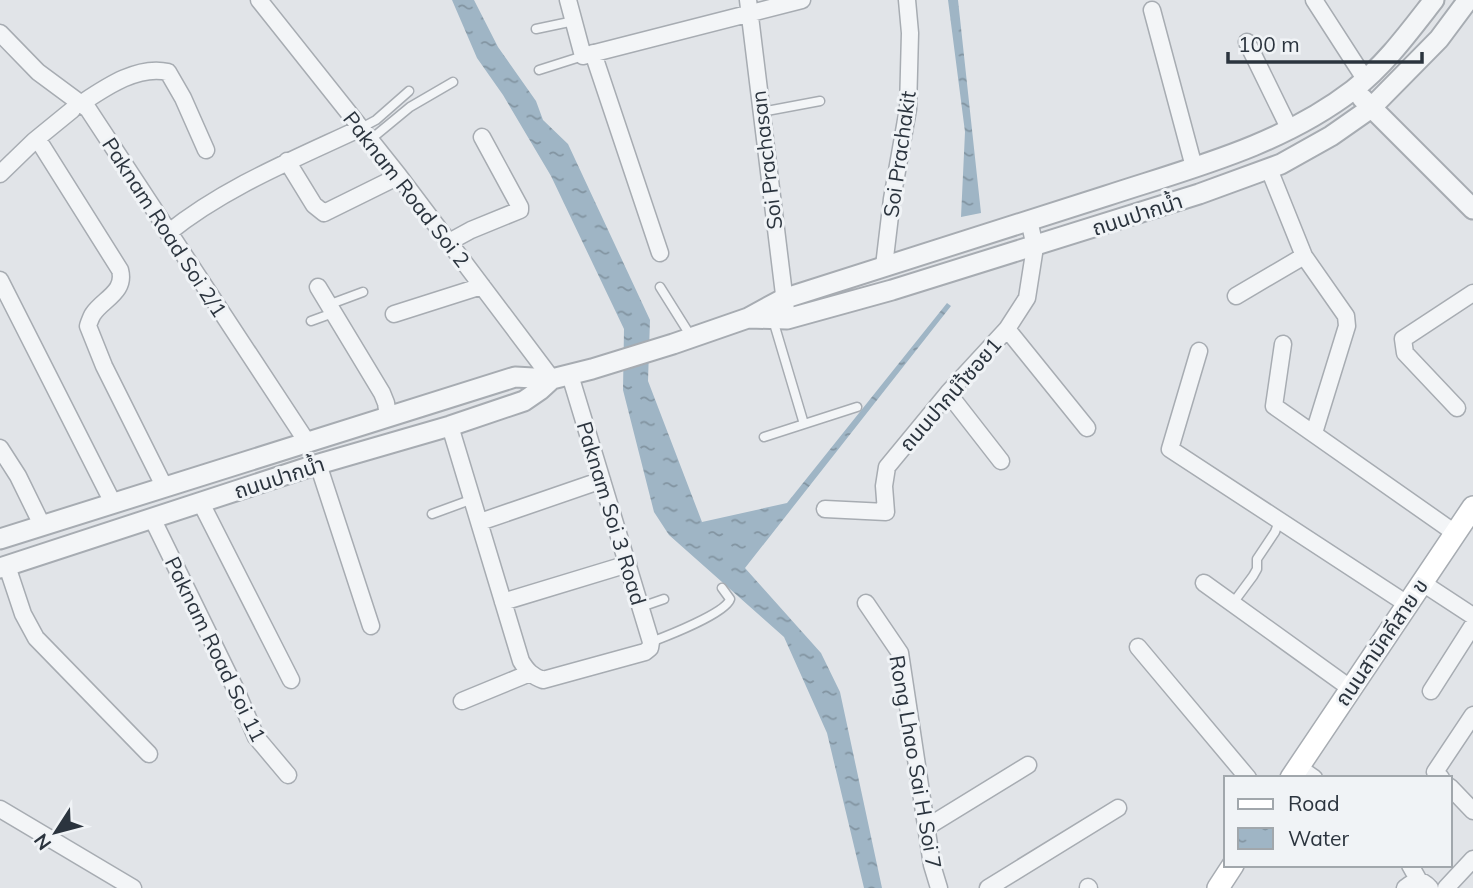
<svg xmlns="http://www.w3.org/2000/svg" width="1473" height="888" font-family="Mulish,'Noto Sans Thai',sans-serif">
  <style>
    .water { fill: url(#water-ripples) }
    .lines { fill: none; stroke-linecap: round; stroke-linejoin: round }
    .service-casing { stroke: #a7acb2; stroke-width: 11 }
    .minor-casing { stroke: #a7acb2; stroke-width: 19 }
    .tertiary-casing { stroke: #a7acb2; stroke-width: 23 }
    .secondary-casing { stroke: #a7acb2; stroke-width: 24 }
    .service { stroke: #f3f5f7; stroke-width: 8 }
    .minor { stroke: #f3f5f7; stroke-width: 16 }
    .tertiary { stroke: #f3f5f7; stroke-width: 19 }
    .secondary { stroke: #fff; stroke-width: 21 }
    .labels { text-anchor: middle; dominant-baseline: central; stroke-width: 6; stroke-linejoin: round; paint-order: stroke }
    .street-label { font-size: 21px; fill: #2b343e; stroke: #f0f3f6 }
  </style>
  <defs>
    <pattern id="water-ripples" width="26" height="14" patternUnits="userSpaceOnUse" patternTransform="scale(1.75)"><rect width="26" height="14" fill="#9fb5c5"/><path d="M2 4q2-2 4 0t4 0M15 11q2-2 4 0t4 0" fill="none" stroke="#8294a1"/></pattern>
  </defs>
  <rect width="100%" height="100%" fill="#e1e4e8"/>
  <path class="water" d="M452,0H474L498,47L536,101L543,120L568,144L650,320L648,381L702,522L787,503L947,303L951,306L745,568L821,653L840,692L882,888H864L827,733L784,637L669,535L654,512L623,390L624,329L551,176L503,95L477,58Z
    M948,0H958L981,213L961,217L965,132Z"/>
  <g class="lines">
    <defs>
      <path id="service" d="M536,29L574,21
        M539,70L583,56
        M761,112L820,101
        M361,128L376,120L409,91
        M370,140L410,107L453,82
        M660,287L692,338
        M328,305L363,292
        M773,320L804,424
        M311,321L333,313
        M764,437L857,407
        M432,514L473,499
        M1233,603L1253,576L1257,569V559L1275,532L1279,521
        M641,607L664,599
        M651,642C667,636 726,613 730,599L722,588"/>
      <path id="minor" d="M259,0L399,176L552,379
        M568,0L583,56L802,0
        M748,0L787,319
        M1314,0L1365,79
        M1152,10L1194,167
        M0,33L38,72L88,109L307,442
        M1247,42L1290,130
        M593,53L660,253
        M82,103C106,87 138,65 168,72L183,98L206,150
        M42,146L120,270C126,292 103,299 93,314C92,315 88,325 88,326L104,366L164,486
        M287,161L314,205L324,213L399,176
        M1269,169L1304,256L1346,316L1347,326L1314,433
        M0,174L34,141L72,110
        M168,233C225,187 295,159 361,128
        M449,242L471,230L520,210V207L482,137
        M884,266L892,199L908,109L910,33L907,0
        M0,280L113,503
        M318,287L382,393L386,403L388,416
        M1236,296L1304,256
        M394,314L482,286
        M1007,329L1087,428
        M1283,344L1274,406L1455,533
        M1199,351L1170,449L1407,604
        M948,393L1001,461
        M1457,408L1405,353L1403,339L1473,293
        M450,426L521,661C527,671 532,676 543,680L645,652L650,648L651,642L570,375
        M0,448L18,476L42,525
        M318,464L371,626
        M201,503L291,680
        M825,509L886,512L884,486L887,467L948,393L1007,329L1027,298L1035,247L1029,220
        M152,518L236,690L256,737L288,775
        M480,522L602,480
        M7,566L23,614L36,638L149,754
        M1421,582L1473,616
        M1204,583L1350,688
        M503,602L628,564
        M866,603L900,653L932,865L939,888
        M1138,647L1248,778
        M1431,691L1473,625
        M462,701L530,673
        M1298,767L1314,778
        M1441,778L1435,772L1473,715
        M1450,787L1473,811
        M0,809L133,888
        M927,827L1028,765
        M1410,865L1419,881
        M1088,887L1089,888
        M988,888L1118,808
        M1405,888C1415,880 1421,878 1430,888
        M1446,888L1473,859"/>
      <path id="tertiary" d="M1362,98L1473,209
        M749,318L787,319L892,290L1199,194L1281,164L1331,136L1371,108L1439,39L1468,0
        M0,539L515,377L552,379L592,369L673,344L748,318L783,299C890,264 998,230 1106,196C1191,168 1280,146 1353,90C1385,65 1409,32 1434,0
        M0,568L312,466L450,426L524,401L540,390L552,379"/>
      <path id="secondary" d="M1291,778L1473,507
        M1218,888L1233,865"/>
    </defs>
    <use href="#service" class="service-casing"/>
    <use href="#minor" class="minor-casing"/>
    <use href="#tertiary" class="tertiary-casing"/>
    <use href="#secondary" class="secondary-casing"/>
    <use href="#service" class="service"/>
    <use href="#minor" class="minor"/>
    <use href="#tertiary" class="tertiary"/>
    <use href="#secondary" class="secondary"/>
  </g>
  <g class="labels">
    <g class="street-label">
      <text transform="translate(899 154) rotate(-82)">Soi Prachakit</text>
      <text transform="translate(766 160) rotate(-97)">Soi Prachasan</text>
      <text transform="translate(407 189) rotate(52)">Paknam Road Soi 2</text>
      <text transform="translate(1137 214) rotate(-18)">ถนนปากน้ำ</text>
      <text transform="translate(165 227) rotate(57)">Paknam Road Soi 2/1</text>
      <text transform="translate(950 394) rotate(-49)">ถนนปากนำ้ซอย1</text>
      <text transform="translate(279 477) rotate(-18)">ถนนปากน้ำ</text>
      <text transform="translate(612 513) rotate(73)">Paknam Soi 3 Road</text>
      <text transform="translate(1381 642) rotate(-56)">ถนนสามัคคีสาย ข</text>
      <text transform="translate(216 649) rotate(64)">Paknam Road Soi 11</text>
      <text transform="translate(916 762) rotate(80)">Rong Lhao Sai H Soi 7</text>
    </g>
  </g>
  <rect x="1224" y="776" width="228" height="91" fill="#f0f3f6" stroke="#a1a7ac" stroke-width="2"/>
  <rect x="1238" y="799" width="35" height="10" fill="#ffffff" stroke="#a1a7ac" stroke-width="2"/>
  <text x="1288" y="811" font-size="21" fill="#2b343e">Road</text>
  <rect x="1238" y="828" width="35" height="21" fill="url(#water-ripples)" stroke="#a1a7ac" stroke-width="2"/>
  <text x="1288" y="846" font-size="21" fill="#2b343e">Water</text>
  <g transform="translate(56 832) rotate(234)" stroke="#f0f3f6" stroke-width="5" paint-order="stroke">
  <path d="M0-5L12 26L0 18L-12 26Z" fill="#2b343e"/>
  <text y="-10" font-size="19" font-weight="bold" text-anchor="middle" fill="#2b343e">N</text>
  </g>
  <path d="M1228 52v10h194v-10" fill="none" stroke="#2b343e" stroke-width="3.5"/>
  <text x="1238" y="52" font-size="21" fill="#2b343e" stroke="#f0f3f6" stroke-width="5" paint-order="stroke">100 m</text>
</svg>
